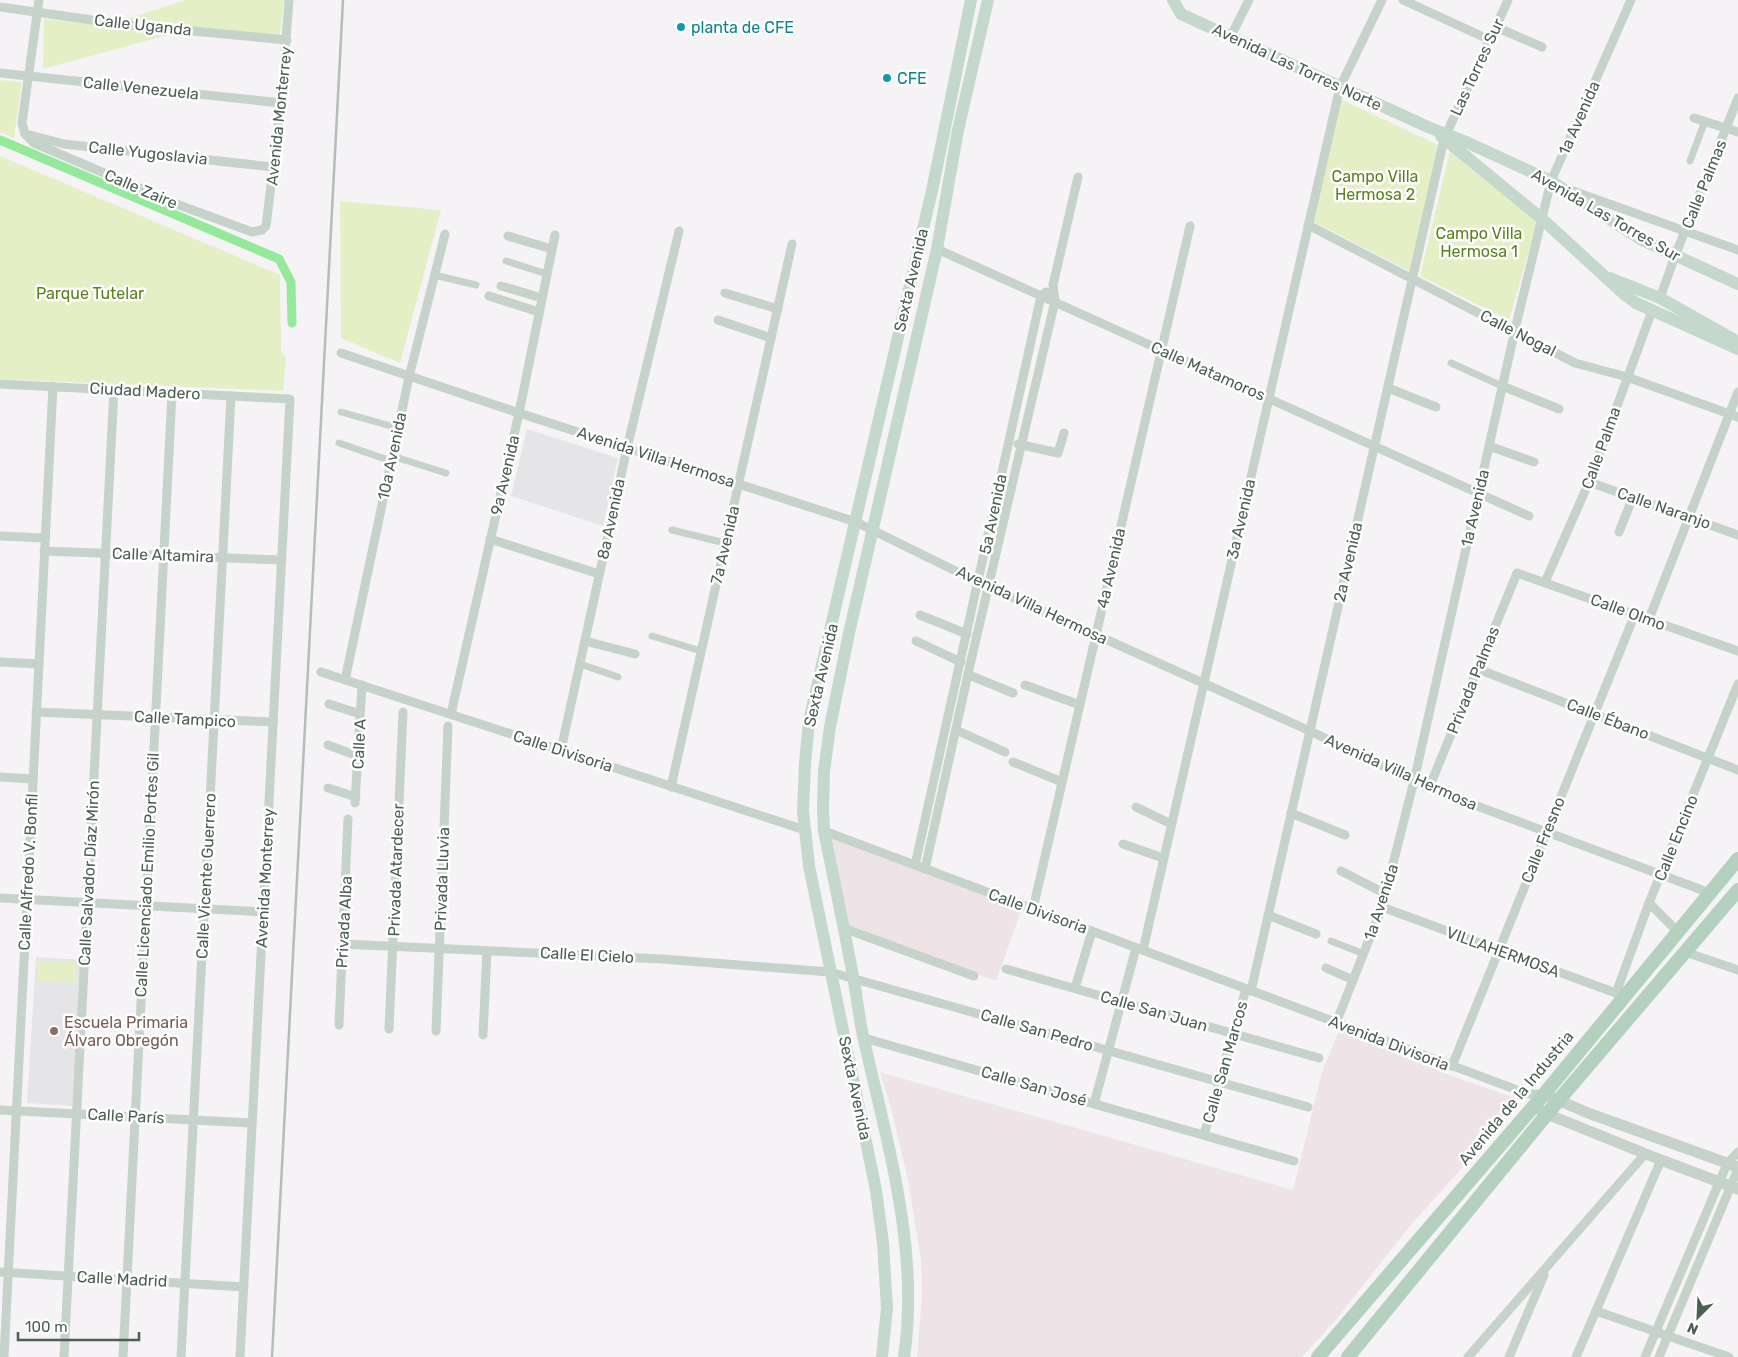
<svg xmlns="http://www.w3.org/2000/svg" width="1738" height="1357" font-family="Rubik,sans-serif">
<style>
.commercial{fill:#eee4e8}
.education{fill:#e5e5e7}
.green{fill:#e4efc5}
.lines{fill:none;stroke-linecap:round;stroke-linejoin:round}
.canal{stroke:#94ea9a;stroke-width:9}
.pedestrian{stroke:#c5d3ca;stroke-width:7}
.minor{stroke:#c5d3ca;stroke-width:9}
.tertiary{stroke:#c5d3ca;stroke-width:11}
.secondary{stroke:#c5d8cc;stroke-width:12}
.primary{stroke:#b4d0be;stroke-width:14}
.rail{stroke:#b5bdb9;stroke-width:2.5}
.culture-dot{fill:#0f9aa8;stroke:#fff;stroke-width:2}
.education-dot{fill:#8d6e63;stroke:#fff;stroke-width:2}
.labels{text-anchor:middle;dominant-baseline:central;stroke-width:5;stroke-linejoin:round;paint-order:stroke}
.street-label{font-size:16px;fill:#4b6052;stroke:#fff}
.culture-label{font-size:16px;fill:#0d838f;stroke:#fff;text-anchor:start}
.park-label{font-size:16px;fill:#5c821b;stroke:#fff}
.education-label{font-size:16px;fill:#785e54;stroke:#fff;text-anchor:start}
</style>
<rect width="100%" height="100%" fill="#f5f3f5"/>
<g class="commercial">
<polygon points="824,831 1023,906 996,981 843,924"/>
<polygon points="1339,1031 1455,1077 1518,1099 1495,1131 1409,1227 1335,1321 1302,1357 917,1357 922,1294 921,1261 908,1180 891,1108 880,1072 1293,1190 1322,1072"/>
</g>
<g class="education">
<polygon points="527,429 618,458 603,526 511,496"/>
<polygon points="36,957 82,960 73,1106 27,1103"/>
</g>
<g class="green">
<polygon points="186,0 284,0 280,35 120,21"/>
<polygon points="44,19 175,33 43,69"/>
<polygon points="0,80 22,82 14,138 0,132"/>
<polygon points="1338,98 1438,145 1411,272 1312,221"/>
<polygon points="1450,151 1537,222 1509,320 1420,276"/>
<polygon points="0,156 280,275 281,351 286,358 283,391 0,379"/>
<polygon points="340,201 441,210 400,363 341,338"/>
<polygon points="38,961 76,962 75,983 37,981"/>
</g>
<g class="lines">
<polyline class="canal" points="0,140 279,259 291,282 292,323"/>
<g class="pedestrian">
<polyline points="1690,161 1705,121"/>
<polyline points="506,261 547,274"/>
<polyline points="434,275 476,285"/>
<polyline points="1451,363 1502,386"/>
<polyline points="341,412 398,428"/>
<polyline points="339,443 391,461"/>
<polyline points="392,456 446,473"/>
<polyline points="672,530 725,543"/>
<polyline points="652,636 701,651"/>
<polyline points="580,664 618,677"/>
<polyline points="1331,941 1364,954"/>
</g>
<g class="minor">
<polyline points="1403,0 1490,40"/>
<polyline points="0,7 128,25 287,40"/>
<polyline points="1496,27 1542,47"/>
<polyline points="1231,36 1249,0"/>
<polyline points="0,73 281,103"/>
<polyline points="1694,118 1738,132"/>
<polyline points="25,134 34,143 179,205 252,232 262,230 266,226 281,103 289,0"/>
<polyline points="25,134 22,123 39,0"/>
<polyline points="26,134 64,144 273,167"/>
<polyline points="1573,191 1738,250"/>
<polyline points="1308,225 1575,363 1627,377 1738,417"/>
<polyline points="508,236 552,249"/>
<polyline points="937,249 1529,516"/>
<polyline points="501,286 542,298"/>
<polyline points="725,293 778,309"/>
<polyline points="489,296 539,312"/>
<polyline points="1660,298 1675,256 1738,98"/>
<polyline points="718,320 771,338"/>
<polyline points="341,353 519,413 856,522 978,582 1310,731 1429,788 1710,893"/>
<polyline points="0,384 290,399 240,1357"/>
<polyline points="1502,386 1559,409"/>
<polyline points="1388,388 1436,407"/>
<polyline points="1018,444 1058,453 1064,433"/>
<polyline points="1489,446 1534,462"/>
<polyline points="1589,482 1738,535"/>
<polyline points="1619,532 1633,497"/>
<polyline points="0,536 45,538"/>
<polyline points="490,539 599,574"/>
<polyline points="44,551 282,560"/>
<polyline points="1545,582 1589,482 1652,311"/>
<polyline points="920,615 967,634"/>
<polyline points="1649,619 1738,392"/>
<polyline points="585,641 635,654"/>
<polyline points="916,641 961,662"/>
<polyline points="0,662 39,664"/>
<polyline points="1478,669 1738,770"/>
<polyline points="321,672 805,830"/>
<polyline points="969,675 1013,693"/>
<polyline points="345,680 409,377 445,234"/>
<polyline points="1025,685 1080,705"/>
<polyline points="329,704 360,714"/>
<polyline points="36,712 273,722"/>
<polyline points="451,714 519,413 555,235"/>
<polyline points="956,730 1005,752"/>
<polyline points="328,745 358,756"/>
<polyline points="561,750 627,448 679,231"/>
<polyline points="1013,762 1062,782"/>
<polyline points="0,777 33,779"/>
<polyline points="671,787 792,244"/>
<polyline points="328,788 356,797"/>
<polyline points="1429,788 1517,573 1738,651"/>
<polyline points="355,803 362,685"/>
<polyline points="1136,807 1171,824"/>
<polyline points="1291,813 1345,835"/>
<polyline points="824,831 1528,1094 1544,1094"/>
<polyline points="1123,844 1163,858"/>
<polyline points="915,865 1041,296 1046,292"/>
<polyline points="925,869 970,665 1055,301 1053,285 1078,177"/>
<polyline points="1341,871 1386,894"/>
<polyline points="0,898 264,912"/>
<polyline points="1649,903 1678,932"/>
<polyline points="1382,907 1616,993 1620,997"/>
<polyline points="1033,909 1190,226"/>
<polyline points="1268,915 1316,934"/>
<polyline points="843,928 974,976"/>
<polyline points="343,944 662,959 830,972 1308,1107"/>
<polyline points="1143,950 1340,87 1382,0"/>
<polyline points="1685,952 1738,970"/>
<polyline points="1326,968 1353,980"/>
<polyline points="1006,969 1319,1058"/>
<polyline points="1075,988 1092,931"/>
<polyline points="1251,991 1444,139 1508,0"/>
<polyline points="1616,993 1649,903 1738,684"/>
<polyline points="1336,1023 1382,907 1414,781 1517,321 1551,181 1631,0"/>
<polyline points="339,1025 348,819"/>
<polyline points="389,1029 403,712"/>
<polyline points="436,1031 448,726"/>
<polyline points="483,1035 487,951"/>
<polyline points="864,1038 1294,1161"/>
<polyline points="1452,1066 1635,614"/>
<polyline points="1094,1104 1136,948"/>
<polyline points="0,1110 252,1123"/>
<polyline points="1204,1135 1246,989"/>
<polyline points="0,1272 244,1287"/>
<polyline points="1596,1311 1729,1357"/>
<polyline points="4,1357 53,386"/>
<polyline points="64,1357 114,389"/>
<polyline points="123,1357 172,393"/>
<polyline points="181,1357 231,396"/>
<polyline points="1468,1357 1645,1154"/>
<polyline points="1509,1357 1544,1275"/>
<polyline points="1576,1357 1661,1160"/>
<polyline points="1645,1357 1727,1164 1738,1152"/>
<polyline points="1659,1357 1738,1169"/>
</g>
<g class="tertiary">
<polyline points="1544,1094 1588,1113 1738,1167"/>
<polyline points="1534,1106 1547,1114 1661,1160 1738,1189"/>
</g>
<g class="secondary">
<polyline points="1173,0 1181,14 1428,127 1464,141 1551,181 1642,240 1738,284"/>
<polyline points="1441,136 1541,218 1624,294 1636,303 1738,349"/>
<polyline points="1610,278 1660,298 1733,339"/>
<polyline points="882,1357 887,1308 883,1243 876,1190 809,866 803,811 805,763 809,721 933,186 971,0"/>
<path d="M 904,1357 C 920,1250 887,1143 864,1040 C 859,1019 857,997 853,976 C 844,928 834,880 824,831 L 823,809 L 824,771 L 830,727 L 849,633 L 937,249 L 958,130 L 988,0"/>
</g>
<g class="primary">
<polyline points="1318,1357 1540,1099 1738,859"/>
<polyline points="1348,1357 1552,1108 1738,890"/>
</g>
<polyline class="rail" points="272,1357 343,0"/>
</g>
<g class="culture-dot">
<circle cx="681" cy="27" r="5"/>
<circle cx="887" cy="78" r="5"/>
</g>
<circle class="education-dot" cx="54" cy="1031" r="5"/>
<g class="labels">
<g class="street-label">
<text transform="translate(143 25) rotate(6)">Calle Uganda</text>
<text transform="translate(1297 67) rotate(25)">Avenida Las Torres Norte</text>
<text transform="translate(1477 67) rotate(-65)">Las Torres Sur</text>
<text transform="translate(141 88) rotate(6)">Calle Venezuela</text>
<text transform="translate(279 116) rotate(-84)">Avenida Monterrey</text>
<text transform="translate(1579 118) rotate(-66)">1a Avenida</text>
<text transform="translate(148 153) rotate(6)">Calle Yugoslavia</text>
<text transform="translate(1704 184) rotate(-68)">Calle Palmas</text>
<text transform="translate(141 189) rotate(23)">Calle Zaire</text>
<text transform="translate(1606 215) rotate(30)">Avenida Las Torres Sur</text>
<text transform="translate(911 280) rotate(-77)">Sexta Avenida</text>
<text transform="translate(1518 333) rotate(27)">Calle Nogal</text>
<text transform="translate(1208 371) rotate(24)">Calle Matamoros</text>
<text transform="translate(145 391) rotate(3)">Ciudad Madero</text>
<text transform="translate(1601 448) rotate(-70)">Calle Palma</text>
<text transform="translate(392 456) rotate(-78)">10a Avenida</text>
<text transform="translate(656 457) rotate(18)">Avenida Villa Hermosa</text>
<text transform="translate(505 475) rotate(-77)">9a Avenida</text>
<text transform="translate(1475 508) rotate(-77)">1a Avenida</text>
<text transform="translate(1664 508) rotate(19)">Calle Naranjo</text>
<text transform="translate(993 514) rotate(-78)">5a Avenida</text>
<text transform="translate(611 519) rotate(-78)">8a Avenida</text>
<text transform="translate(1241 519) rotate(-77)">3a Avenida</text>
<text transform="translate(725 545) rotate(-77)">7a Avenida</text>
<text transform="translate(163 555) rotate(2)">Calle Altamira</text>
<text transform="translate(1348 562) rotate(-77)">2a Avenida</text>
<text transform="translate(1111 568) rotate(-77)">4a Avenida</text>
<text transform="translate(1032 605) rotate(25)">Avenida Villa Hermosa</text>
<text transform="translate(1628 612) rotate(20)">Calle Olmo</text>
<text transform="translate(821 675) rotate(-77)">Sexta Avenida</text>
<text transform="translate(1473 680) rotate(-68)">Privada Palmas</text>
<text transform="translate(185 719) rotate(3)">Calle Tampico</text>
<text transform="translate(1608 719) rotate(21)">Calle Ébano</text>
<text transform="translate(359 744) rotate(-87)">Calle A</text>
<text transform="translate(563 751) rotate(18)">Calle Divisoria</text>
<text transform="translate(1401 772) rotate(24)">Avenida Villa Hermosa</text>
<text transform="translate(1676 838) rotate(-68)">Calle Encino</text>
<text transform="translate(1543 840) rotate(-68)">Calle Fresno</text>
<text transform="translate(396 870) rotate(-88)">Privada Atardecer</text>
<text transform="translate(28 872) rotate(-87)">Calle Alfredo V. Bonfil</text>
<text transform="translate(89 873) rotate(-87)">Calle Salvador Díaz Mirón</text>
<text transform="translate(147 875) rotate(-87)">Calle Licenciado Emilio Portes Gil</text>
<text transform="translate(206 876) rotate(-87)">Calle Vicente Guerrero</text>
<text transform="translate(265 878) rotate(-87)">Avenida Monterrey</text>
<text transform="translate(442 879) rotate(-88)">Privada Lluvia</text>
<text transform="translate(1381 902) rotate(-72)">1a Avenida</text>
<text transform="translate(1038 911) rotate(20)">Calle Divisoria</text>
<text transform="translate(344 922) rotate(-87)">Privada Alba</text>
<text transform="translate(1503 952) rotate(20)">VILLAHERMOSA</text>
<text transform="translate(587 955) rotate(3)">Calle El Cielo</text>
<text transform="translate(1154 1011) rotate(16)">Calle San Juan</text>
<text transform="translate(1037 1030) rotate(16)">Calle San Pedro</text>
<text transform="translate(1389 1043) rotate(21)">Avenida Divisoria</text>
<text transform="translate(1225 1062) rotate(-74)">Calle San Marcos</text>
<text transform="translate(1034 1086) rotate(16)">Calle San José</text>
<text transform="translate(855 1088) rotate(78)">Sexta Avenida</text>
<text transform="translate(1516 1098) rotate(-50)">Avenida de la Industria</text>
<text transform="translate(126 1116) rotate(3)">Calle París</text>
<text transform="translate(122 1279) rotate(3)">Calle Madrid</text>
</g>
<g class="culture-label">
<text x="691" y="27">planta de CFE</text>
<text x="897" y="78">CFE</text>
</g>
<g class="park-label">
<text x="1375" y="176">Campo Villa<tspan x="1375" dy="18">Hermosa 2</tspan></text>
<text x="1479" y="233">Campo Villa<tspan x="1479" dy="18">Hermosa 1</tspan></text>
<text x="90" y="293">Parque Tutelar</text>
</g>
<g class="education-label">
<text x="64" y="1022">Escuela Primaria<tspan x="64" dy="18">Álvaro Obregón</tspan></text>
</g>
</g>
<g transform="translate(1698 1317) rotate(204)" stroke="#ffffff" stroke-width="4" paint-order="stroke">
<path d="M0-4L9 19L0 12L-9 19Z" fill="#4b6052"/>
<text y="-8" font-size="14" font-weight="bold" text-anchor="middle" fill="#4b6052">N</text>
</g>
<path d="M18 1332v8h121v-8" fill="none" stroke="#4b6052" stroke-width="2.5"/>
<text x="25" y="1332" font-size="15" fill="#4b6052" stroke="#ffffff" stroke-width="4" paint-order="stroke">100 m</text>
</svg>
